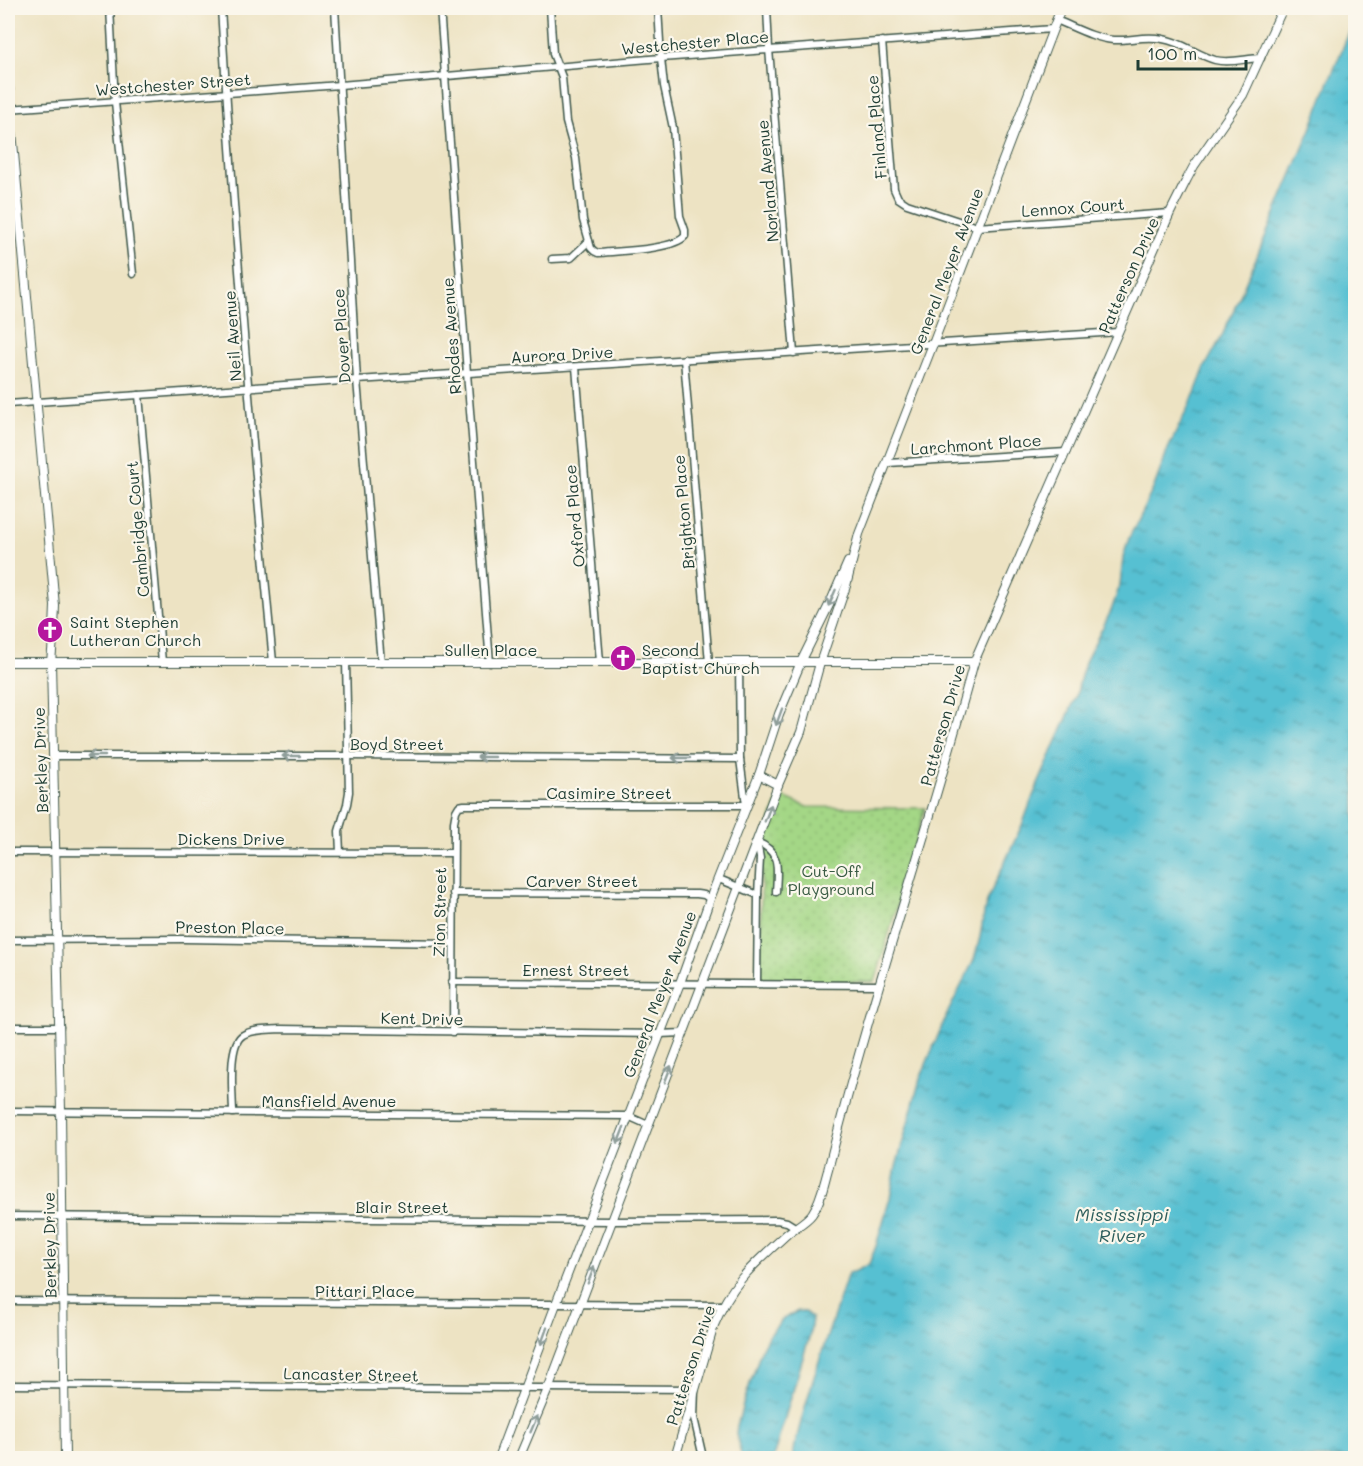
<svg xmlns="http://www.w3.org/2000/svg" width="1363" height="1466" font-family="Mali,sans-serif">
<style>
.park{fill:url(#park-dots);stroke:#628a5d;stroke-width:1.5}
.water{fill:url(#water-ripples);stroke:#3a7e83;stroke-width:1.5}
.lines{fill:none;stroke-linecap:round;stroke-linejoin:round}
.minor-casing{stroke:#3e5649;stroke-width:9}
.tertiary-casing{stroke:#3e5649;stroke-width:10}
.minor{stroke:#fff;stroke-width:6}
.tertiary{stroke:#fff;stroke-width:8}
.oneway{stroke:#8f9e9a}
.labels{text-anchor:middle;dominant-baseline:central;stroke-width:4.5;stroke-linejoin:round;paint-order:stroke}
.street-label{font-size:16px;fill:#1f3d34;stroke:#fbf7ec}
.poi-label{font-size:16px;fill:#1f3d34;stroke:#fbf7ec;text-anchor:start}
.park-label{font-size:16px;fill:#3a5c44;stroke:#fbf7ec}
.water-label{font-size:18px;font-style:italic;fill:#2d5e5c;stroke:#fbf7ec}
</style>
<defs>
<pattern id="park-dots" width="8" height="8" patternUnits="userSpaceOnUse" patternTransform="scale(1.5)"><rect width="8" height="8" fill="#a4d786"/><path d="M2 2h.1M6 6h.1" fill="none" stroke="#8db974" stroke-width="1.8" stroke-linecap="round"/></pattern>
<pattern id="water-ripples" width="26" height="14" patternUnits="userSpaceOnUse" patternTransform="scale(1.5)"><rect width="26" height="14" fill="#56c0d2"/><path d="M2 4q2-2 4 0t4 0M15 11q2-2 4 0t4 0" fill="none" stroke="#479dab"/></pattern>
</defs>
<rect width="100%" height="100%" fill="#fbf7ec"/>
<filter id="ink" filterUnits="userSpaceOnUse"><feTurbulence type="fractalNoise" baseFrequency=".0167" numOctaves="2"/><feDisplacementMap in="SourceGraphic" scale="12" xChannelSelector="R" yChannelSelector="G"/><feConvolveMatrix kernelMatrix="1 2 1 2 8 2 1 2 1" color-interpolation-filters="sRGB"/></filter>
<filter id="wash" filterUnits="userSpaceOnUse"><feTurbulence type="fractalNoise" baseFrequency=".008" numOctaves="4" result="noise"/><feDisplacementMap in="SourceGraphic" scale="24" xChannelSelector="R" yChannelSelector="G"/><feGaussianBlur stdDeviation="1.35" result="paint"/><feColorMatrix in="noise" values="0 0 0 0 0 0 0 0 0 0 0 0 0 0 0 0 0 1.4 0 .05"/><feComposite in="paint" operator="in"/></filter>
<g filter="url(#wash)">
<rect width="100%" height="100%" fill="#ede3c3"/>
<polygon class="park" points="779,795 807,807 925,808 875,982 760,981 762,849"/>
<g class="water">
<path d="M 1355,18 L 1355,1458 L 792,1458 C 806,1395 828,1335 848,1273 L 856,1271 L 869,1264 L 876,1246 L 890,1198 L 896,1167 L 920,1079 L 947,1014 L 974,960 L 980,937 L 985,908 L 990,894 L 1023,823 L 1033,796 L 1076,697 L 1081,676 L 1086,660 L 1111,611 L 1120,585 L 1123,558 L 1129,538 L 1154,487 L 1168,449 L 1195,393 L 1205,367 L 1222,336 L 1240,296 L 1311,129 L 1328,84 Z"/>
<polygon points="798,1311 805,1312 812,1318 810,1334 773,1458 742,1458 736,1434 737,1426 743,1405 762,1348 769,1335 783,1319"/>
</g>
</g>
<g filter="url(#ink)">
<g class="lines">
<g class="minor-casing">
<g id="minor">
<polyline points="110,8 115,102 133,274"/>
<path d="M 221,8 C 234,226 252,444 273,662"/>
<polyline points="335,8 357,380 381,663"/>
<polyline points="440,8 467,373 490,663"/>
<path d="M 550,8 L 553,54 L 562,77 L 566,122 L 576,158 L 583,220 L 591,248 L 594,251 L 598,253 C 617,251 674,250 685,236 L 685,230 L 680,216 L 673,128 L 664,86 L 661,58 L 658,8"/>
<polyline points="767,8 769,49 794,353"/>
<path d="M 1056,20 C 1074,27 1093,38 1113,40 C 1130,41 1145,35 1163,39 C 1182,42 1197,55 1215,60 C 1231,64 1246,58 1261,58"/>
<polyline points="882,41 894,189 898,198 907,204 977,227 1170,213"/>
<polyline points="8,109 340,85 661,58 1052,29"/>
<polyline points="552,259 571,258 589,241"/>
<polyline points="684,359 709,663"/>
<polyline points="576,367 600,662"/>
<polyline points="139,395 162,662"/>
<polyline points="8,404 357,380 1118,332"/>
<polyline points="888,463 1066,452"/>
<polyline points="53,756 348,756 740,759"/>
<polyline points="757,842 760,858 758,895 757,984"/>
<path d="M 757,842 C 782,852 777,869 776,892"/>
<polyline points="8,852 453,853"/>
<polyline points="340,852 339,831 347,804 349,792 346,662"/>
<polyline points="719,879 758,895"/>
<polyline points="453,893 697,894 704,895 710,899"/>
<polyline points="8,940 184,939 452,943"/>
<polyline points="452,982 879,985"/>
<polyline points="8,1027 60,1027"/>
<polyline points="453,1032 454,822 456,811 459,806 464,805 746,805 740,759 739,662"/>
<polyline points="8,1111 628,1116 648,1125"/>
<path d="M 233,1113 C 233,1096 227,1044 243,1035 C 253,1029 269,1030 280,1029 L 659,1034 L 684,1033"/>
<polyline points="8,1216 612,1221 777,1220 787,1222 795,1227"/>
<polyline points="8,1301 722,1305"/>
<polyline points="8,1385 695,1389 694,1418 702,1453"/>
</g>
</g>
<g class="tertiary-casing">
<g id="tertiary">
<polyline points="8,62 10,109 55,606 54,629 51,662 61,1110 65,1458"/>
<polyline points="8,662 974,662"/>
<polyline points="759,775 778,785"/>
<polyline points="498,1458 556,1304 680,983 710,899 759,775 779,714 801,662 831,601 848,562"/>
<polyline points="519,1458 548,1389 778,785 801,732 820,663 846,586 859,534 933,344 1061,8"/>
<path d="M 675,1458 L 714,1325 C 732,1282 753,1265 787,1234 C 794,1228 806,1222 812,1214 C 821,1201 824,1184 828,1170 C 871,999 928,832 974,662 L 1170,213 L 1187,179 L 1194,166 L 1243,95 L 1283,8"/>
</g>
</g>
<use href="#minor" class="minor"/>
<use href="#tertiary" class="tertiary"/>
</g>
<defs><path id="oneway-shaft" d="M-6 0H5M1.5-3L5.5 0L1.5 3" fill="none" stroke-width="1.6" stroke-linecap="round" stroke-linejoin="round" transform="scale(1.5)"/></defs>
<g class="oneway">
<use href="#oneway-shaft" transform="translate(832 598) rotate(114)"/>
<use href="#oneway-shaft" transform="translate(779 717) rotate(110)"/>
<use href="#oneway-shaft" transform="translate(96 756) rotate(180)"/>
<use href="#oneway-shaft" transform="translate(291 756) rotate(180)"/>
<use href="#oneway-shaft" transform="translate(486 757) rotate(-180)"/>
<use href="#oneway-shaft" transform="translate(681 758) rotate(-180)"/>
<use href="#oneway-shaft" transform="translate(768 813) rotate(-69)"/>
<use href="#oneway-shaft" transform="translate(668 1074) rotate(-69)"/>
<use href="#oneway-shaft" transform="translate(621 1135) rotate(111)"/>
<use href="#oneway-shaft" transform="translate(591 1275) rotate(-69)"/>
<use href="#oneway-shaft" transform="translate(544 1336) rotate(110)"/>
<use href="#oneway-shaft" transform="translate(534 1424) rotate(-67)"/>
</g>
</g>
<defs>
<g id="church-disc" transform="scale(1.35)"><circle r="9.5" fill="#b5179e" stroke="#fbf7ec"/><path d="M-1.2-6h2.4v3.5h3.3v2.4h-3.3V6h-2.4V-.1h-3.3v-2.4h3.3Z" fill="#fff"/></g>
</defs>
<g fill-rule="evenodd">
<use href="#church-disc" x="50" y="630"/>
<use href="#church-disc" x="623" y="658"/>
</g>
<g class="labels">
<g class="street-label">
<text transform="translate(695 42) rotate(-5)">Westchester Place</text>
<text transform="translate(173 84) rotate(-4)">Westchester Street</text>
<text transform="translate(876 127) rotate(-95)">Finland Place</text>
<text transform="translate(767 181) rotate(-95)">Norland Avenue</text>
<text transform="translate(1073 207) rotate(-4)">Lennox Court</text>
<text transform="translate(946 271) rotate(-69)">General Meyer Avenue</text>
<text transform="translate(1128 275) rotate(-66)">Patterson Drive</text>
<text transform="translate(232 336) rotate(-94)">Neil Avenue</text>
<text transform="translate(341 336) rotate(-94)">Dover Place</text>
<text transform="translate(451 336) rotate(-94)">Rhodes Avenue</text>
<text transform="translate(562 354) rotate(-3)">Aurora Drive</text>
<text transform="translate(976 444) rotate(-4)">Larchmont Place</text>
<text transform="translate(683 512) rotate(-95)">Brighton Place</text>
<text transform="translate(574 516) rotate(-95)">Oxford Place</text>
<text transform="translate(137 529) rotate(-95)">Cambridge Court</text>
<text x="491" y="649">Sullen Place</text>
<text transform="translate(942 725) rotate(-74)">Patterson Drive</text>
<text x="397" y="743">Boyd Street</text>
<text transform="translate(40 760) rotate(-92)">Berkley Drive</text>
<text x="609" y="792">Casimire Street</text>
<text x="231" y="838">Dickens Drive</text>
<text x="582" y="880">Carver Street</text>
<text transform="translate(439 912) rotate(-89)">Zion Street</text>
<text transform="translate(230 927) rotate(1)">Preston Place</text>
<text x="576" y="969">Ernest Street</text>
<text transform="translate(659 994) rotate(-69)">General Meyer Avenue</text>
<text transform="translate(422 1018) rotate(1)">Kent Drive</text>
<text x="329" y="1100">Mansfield Avenue</text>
<text x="402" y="1206">Blair Street</text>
<text transform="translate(49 1245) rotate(-91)">Berkley Drive</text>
<text x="365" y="1290">Pittari Place</text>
<text transform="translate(690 1365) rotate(-72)">Patterson Drive</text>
<text transform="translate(351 1374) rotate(1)">Lancaster Street</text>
</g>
<g class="poi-label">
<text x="70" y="621">Saint Stephen<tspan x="70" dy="18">Lutheran Church</tspan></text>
<text x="642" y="649">Second<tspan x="642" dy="18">Baptist Church</tspan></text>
</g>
<g class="park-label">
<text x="831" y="870">Cut-Off<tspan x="831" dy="18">Playground</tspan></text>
</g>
<g class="water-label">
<text x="1122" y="1214">Mississippi<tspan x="1122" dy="21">River</tspan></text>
</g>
</g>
<rect width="1363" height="1466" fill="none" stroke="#fbf7ec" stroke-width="30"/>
<path d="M1138 60v9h108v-9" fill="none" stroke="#1f3d34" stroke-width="3"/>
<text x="1147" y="60" font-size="18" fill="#1f3d34" stroke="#fbf7ec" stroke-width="4.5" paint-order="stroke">100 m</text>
</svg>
